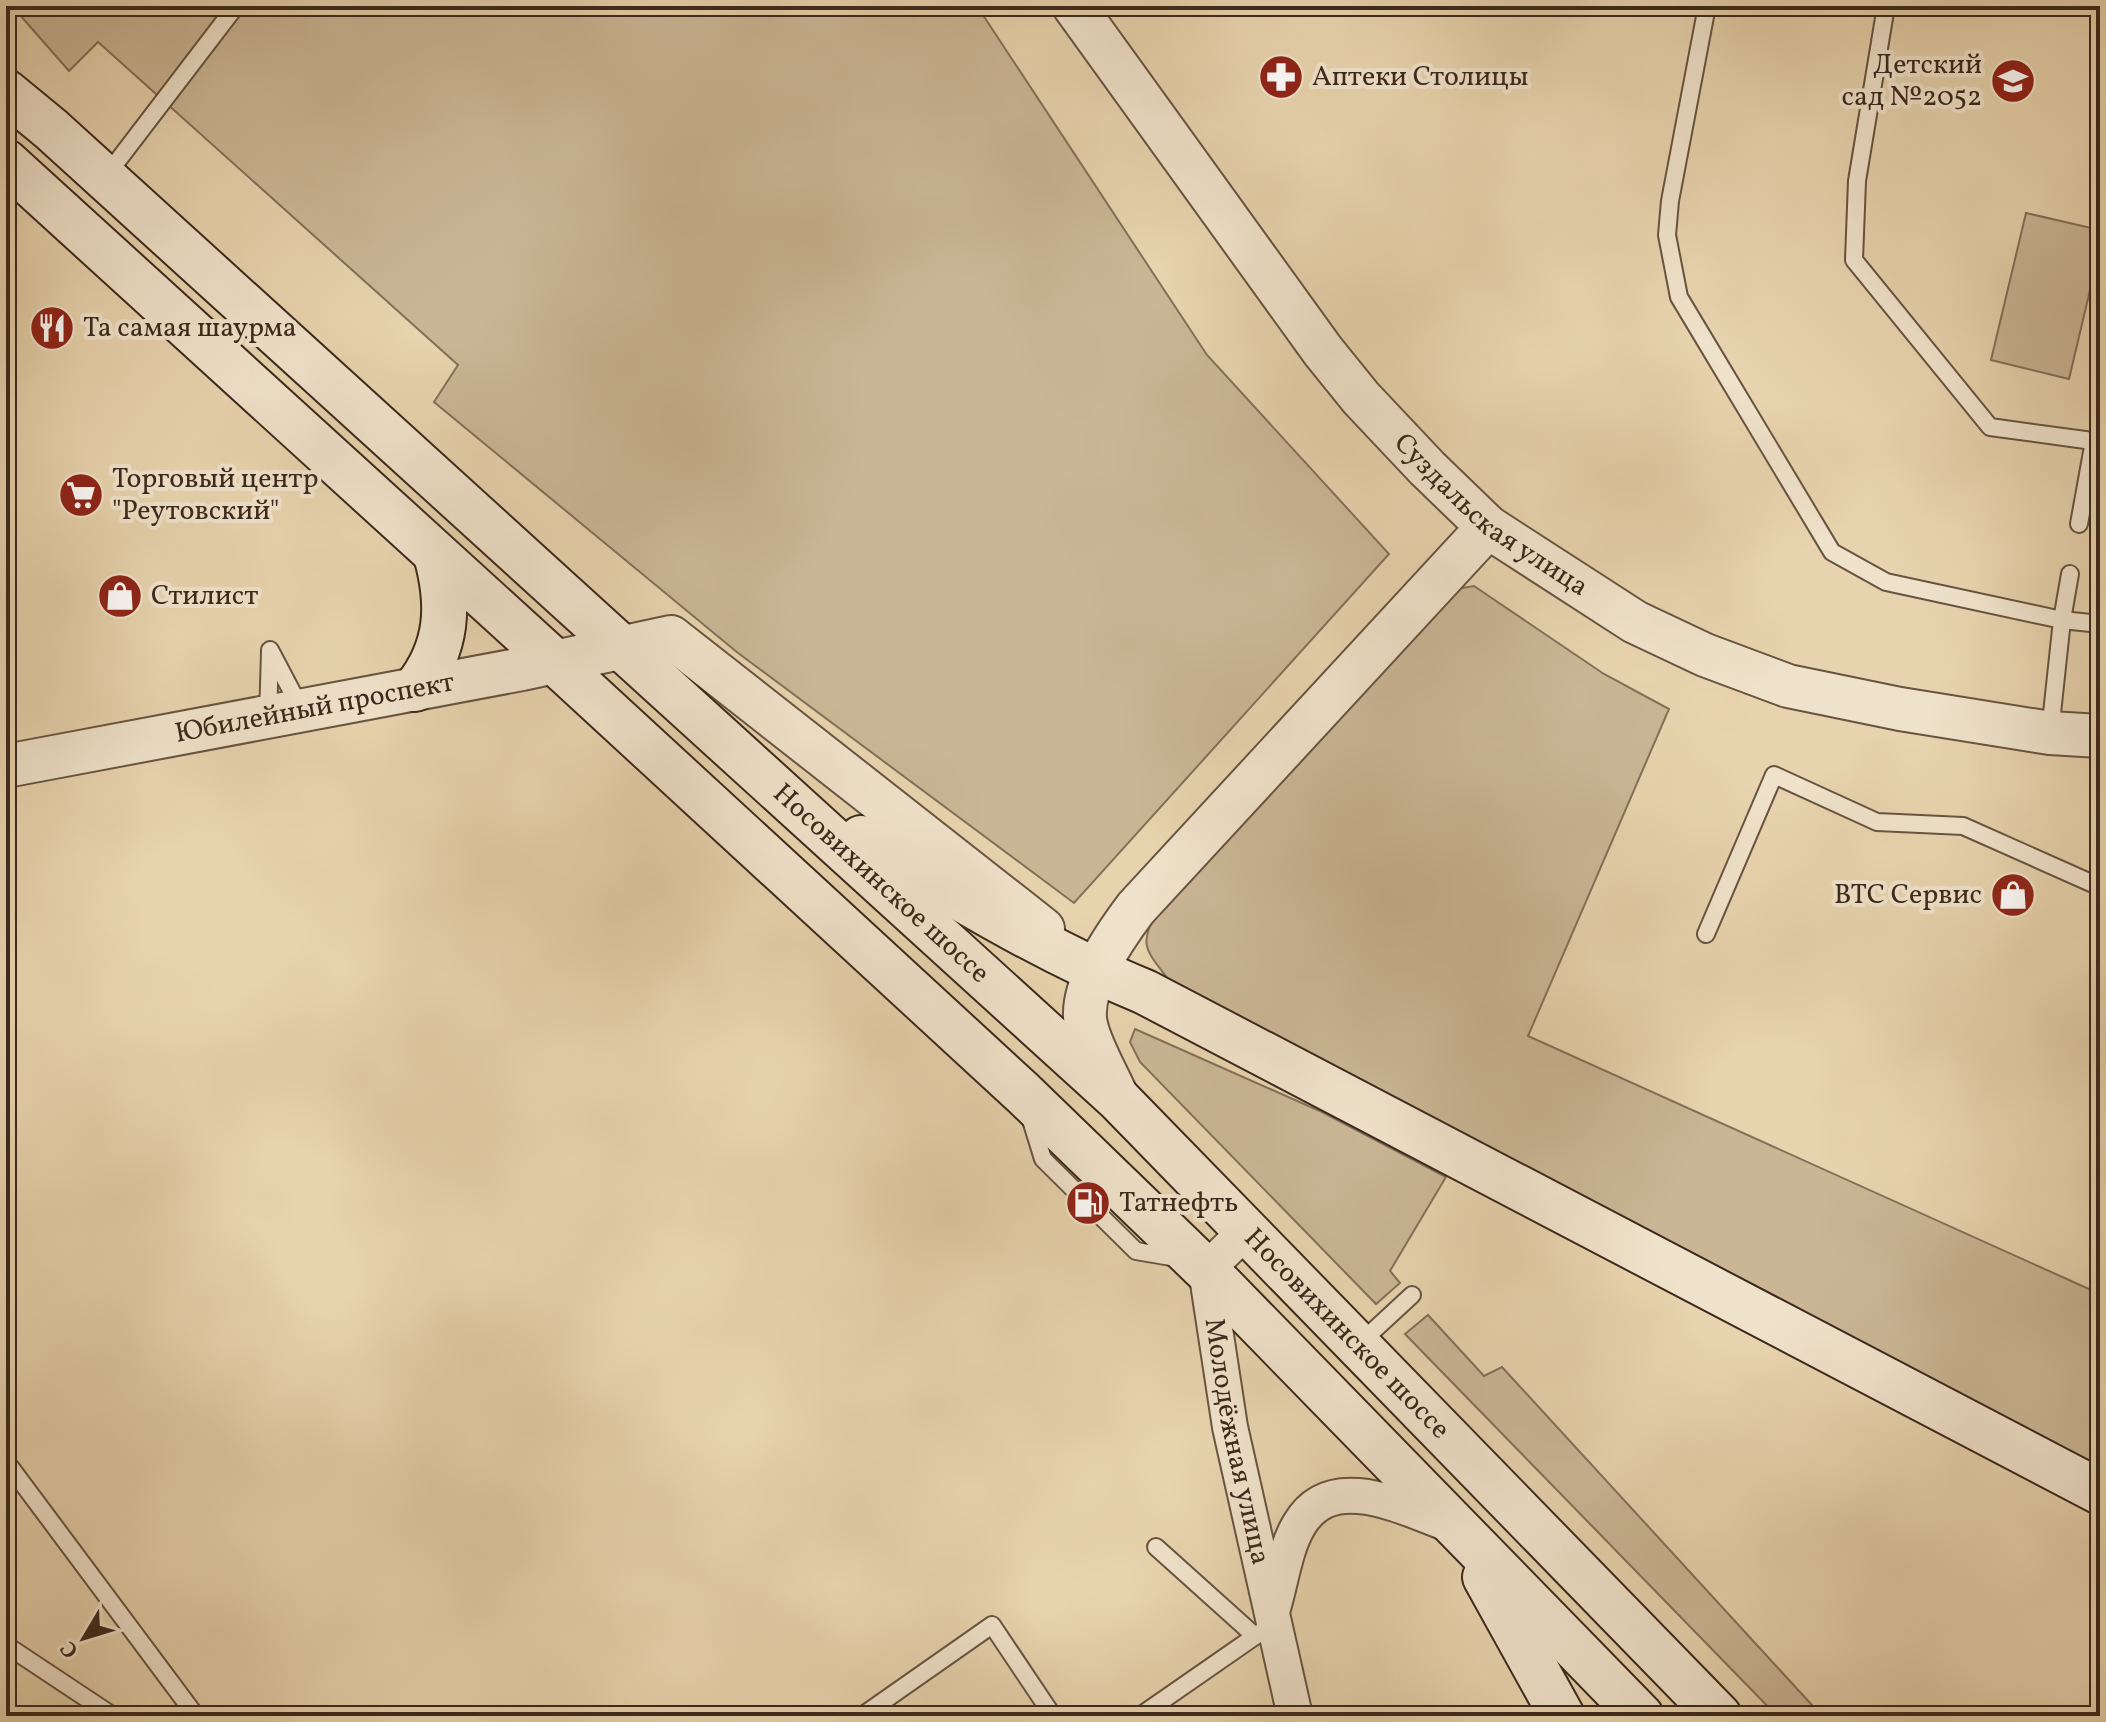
<svg xmlns="http://www.w3.org/2000/svg" width="2106" height="1722" font-family="Vollkorn,serif">
<style>
.green{fill:#cab695;stroke:#837059;stroke-width:2}
.lines{fill:none;stroke-linecap:round;stroke-linejoin:round}
.service-casing{stroke:#675441;stroke-width:20}
.minor-casing{stroke:#675441;stroke-width:38}
.tertiary-casing{stroke:#675441;stroke-width:46}
.secondary-casing{stroke:#3c291d;stroke-width:48}
.service{stroke:#efe2ca;stroke-width:16}
.minor{stroke:#efe2ca;stroke-width:34}
.tertiary{stroke:#efe2ca;stroke-width:42}
.secondary{stroke:#efe2ca;stroke-width:44}
.labels{text-anchor:middle;dominant-baseline:central;stroke-width:8;stroke-linejoin:round;paint-order:stroke}
.poi-label{font-size:28px;fill:#3c291d;stroke:#efe2ca;text-anchor:start}
.street-label{font-size:28px;fill:#3c291d;stroke:#efe2ca}
</style>
<rect width="100%" height="100%" fill="#e7d3ad"/>
<filter id="stains"><feTurbulence type="fractalNoise" baseFrequency=".0025" numOctaves="4"/><feColorMatrix values="0 0 0 0 .2 0 0 0 0 .09 0 0 0 0 .02 0 0 0 .5 -.17"/></filter>
<radialGradient id="worn" r=".72"><stop offset=".6" stop-color="#630" stop-opacity="0"/><stop offset="1" stop-color="#630" stop-opacity=".3"/></radialGradient>
<g class="green">
<polygon points="12,6 977,6 1207,355 1389,554 1074,903 738,653 434,402 458,365 98,42 69,71"/>
<polygon points="2026,213 2100,230 2100,248 2069,379 1991,360"/>
<path d="M 1474,586 L 1604,674 L 1669,709 L 1528,1036 L 2100,1294 L 2100,1472 L 1168,979 C 1147,951 1138,946 1156,913 L 1451,590 Z"/>
<polygon points="1135,1029 1322,1112 1446,1177 1390,1271 1400,1283 1376,1304 1140,1062 1130,1042"/>
<polygon points="1428,1315 1484,1376 1502,1367 1822,1716 1777,1716 1405,1334"/>
</g>
<g class="lines">
<g class="service-casing">
<g id="service">
<polyline points="1707,6 1670,201 1667,235 1679,297 1832,552 1886,582 2062,620 2050,732"/>
<polyline points="1886,6 1857,181 1854,260 1990,427 2100,442"/>
<polyline points="106,176 236,6"/>
<polyline points="2079,524 2094,441"/>
<polyline points="2070,574 2062,620 2100,624"/>
<polyline points="270,650 301,709"/>
<polyline points="268,717 270,652"/>
<polyline points="1706,934 1774,775 1877,822 1963,826 2100,887"/>
<polyline points="1030,1117 1043,1159 1136,1251 1177,1258"/>
<polyline points="1359,1344 1412,1295"/>
<polyline points="6,1466 11,1468 196,1716"/>
<polyline points="1156,1547 1255,1636"/>
<polyline points="6,1645 113,1716"/>
<polyline points="862,1716 992,1625 1053,1716"/>
<polyline points="1140,1716 1274,1623"/>
</g>
</g>
<g class="minor-casing">
<g id="minor">
<path id="s1" d="M 1246,1231 L 1206,1270 L 1230,1427 L 1295,1716"/>
<path d="M 1273,1608 C 1281,1582 1285,1548 1299,1525 C 1332,1468 1406,1509 1451,1525"/>
</g>
</g>
<g class="tertiary-casing">
<g id="tertiary">
<path id="s2" d="M 1074,6 L 1323,351 L 1361,398 L 1427,468 L 1488,527 L 1635,622 L 1705,655 L 1788,686 L 1900,709 L 2050,733 L 2100,736"/>
<path id="s3" d="M 6,766 L 522,669 L 671,637 L 1043,929"/>
<path d="M 1118,1099 C 1108,1076 1091,1048 1086,1025 C 1078,988 1115,936 1136,908 L 1488,527"/>
</g>
</g>
<g class="secondary-casing">
<g id="secondary">
<path id="s4" d="M 6,92 L 51,129 L 1118,1099 L 1719,1716"/>
<polyline points="6,162 556,663 1023,1093 1206,1270 1641,1716"/>
<path d="M 415,689 C 448,648 450,605 436,555"/>
<path d="M 861,838 C 953,895 1045,951 1145,992 L 2100,1492"/>
<polyline points="1485,1577 1562,1716"/>
</g>
</g>
<use href="#service" class="service"/>
<use href="#minor" class="minor"/>
<use href="#tertiary" class="tertiary"/>
<use href="#secondary" class="secondary"/>
</g>
<defs>
<g id="pharmacy-disc" transform="scale(2.3)"><circle r="9.5" fill="#8f2418" stroke="#efe2ca"/><path d="M-2-6h4v4h4v4h-4v4h-4v-4h-4v-4h4Z" fill="#fff"/></g>
<g id="school-disc" transform="scale(2.3)"><circle r="9.5" fill="#8f2418" stroke="#efe2ca"/><path d="M0-5L7-2L0 1L-7-2ZM-4 1L0 2.5L4 1V4Q0 6-4 4Z" fill="#fff"/></g>
<g id="restaurant-disc" transform="scale(2.3)"><circle r="9.5" fill="#8f2418" stroke="#efe2ca"/><path d="M-5-6h1v4h1v-4h1v4h1v-4h1v5L-1.5 .5V6h-2V.5L-5-1ZM5-6V6H3V1.5H1.5Q1.5-4 5-6Z" fill="#fff"/></g>
<g id="supermarket-disc" transform="scale(2.3)"><circle r="9.5" fill="#8f2418" stroke="#efe2ca"/><path d="M-6-5.5h2.5l.6 2H6L4.5 2H-2.5L-4.4-4H-6ZM-1.5 3.2a1.3 1.3 0 1 0 .1 0ZM3 3.2a1.3 1.3 0 1 0 .1 0Z" fill="#fff"/></g>
<g id="shop-disc" transform="scale(2.3)"><circle r="9.5" fill="#8f2418" stroke="#efe2ca"/><path d="M-5-2.5h2.3a2.7 3.5 0 0 1 5.4 0H5L5.5 6h-11ZM-1.5-2.5h3a1.5 2.3 0 0 0-3 0Z" fill="#fff"/></g>
<g id="fuel-disc" transform="scale(2.3)"><circle r="9.5" fill="#8f2418" stroke="#efe2ca"/><path d="M-5.5-6h7V0h2V4h1.3V-2.5L3-4.5l.8-.8L6-3V5H2.5V1h-1V6h-7ZM-4.2-4.7v3.2H.2V-4.7Z" fill="#fff"/></g>
</defs>
<g fill-rule="evenodd">
<use href="#pharmacy-disc" x="1281" y="77"/>
<use href="#school-disc" x="2013" y="81"/>
<use href="#restaurant-disc" x="52" y="328"/>
<use href="#supermarket-disc" x="81" y="495"/>
<use href="#shop-disc" x="120" y="596"/>
<use href="#shop-disc" x="2013" y="895"/>
<use href="#fuel-disc" x="1088" y="1203"/>
</g>
<g class="labels">
<g class="poi-label">
<text x="1982" y="65" text-anchor="end">Детский<tspan x="1982" dy="32">сад №2052</tspan></text>
<text x="1312" y="77">Аптеки Столицы</text>
<text x="83" y="328">Та самая шаурма</text>
<text x="112" y="479">Торговый центр<tspan x="112" dy="32">"Реутовский"</tspan></text>
<text x="151" y="596">Стилист</text>
<text x="1982" y="895" text-anchor="end">ВТС Сервис</text>
<text x="1119" y="1203">Татнефть</text>
</g>
<g class="street-label">
<text stroke="none"><textPath href="#s2" startOffset="662">Суздальская улица</textPath></text>
<text stroke="none"><textPath href="#s3" startOffset="314">Юбилейный проспект</textPath></text>
<text stroke="none"><textPath href="#s4" startOffset="1180">Носовихинское шоссе</textPath></text>
<text stroke="none"><textPath href="#s4" startOffset="1828">Носовихинское шоссе</textPath></text>
<text stroke="none"><textPath href="#s1" startOffset="230">Молодёжная улица</textPath></text>
</g>
</g>
<rect width="2106" height="1722" fill="none" stroke="#e7d3ad" stroke-width="32"/>
<rect x="8" y="8" width="2090" height="1706" fill="none" stroke="#3c291d" stroke-width="4"/>
<rect x="16" y="16" width="2074" height="1690" fill="none" stroke="#3c291d" stroke-width="2"/>
<g transform="translate(84 1638) rotate(232)" stroke="#efe2ca" stroke-width="6" paint-order="stroke">
<path d="M0-6L14 30L0 20L-14 30Z" fill="#3c291d"/>
<text y="-12" font-size="22" font-weight="bold" text-anchor="middle" fill="#3c291d">С</text>
</g>
<rect width="100%" height="100%" filter="url(#stains)"/>
<rect width="100%" height="100%" fill="url(#worn)"/>
</svg>
